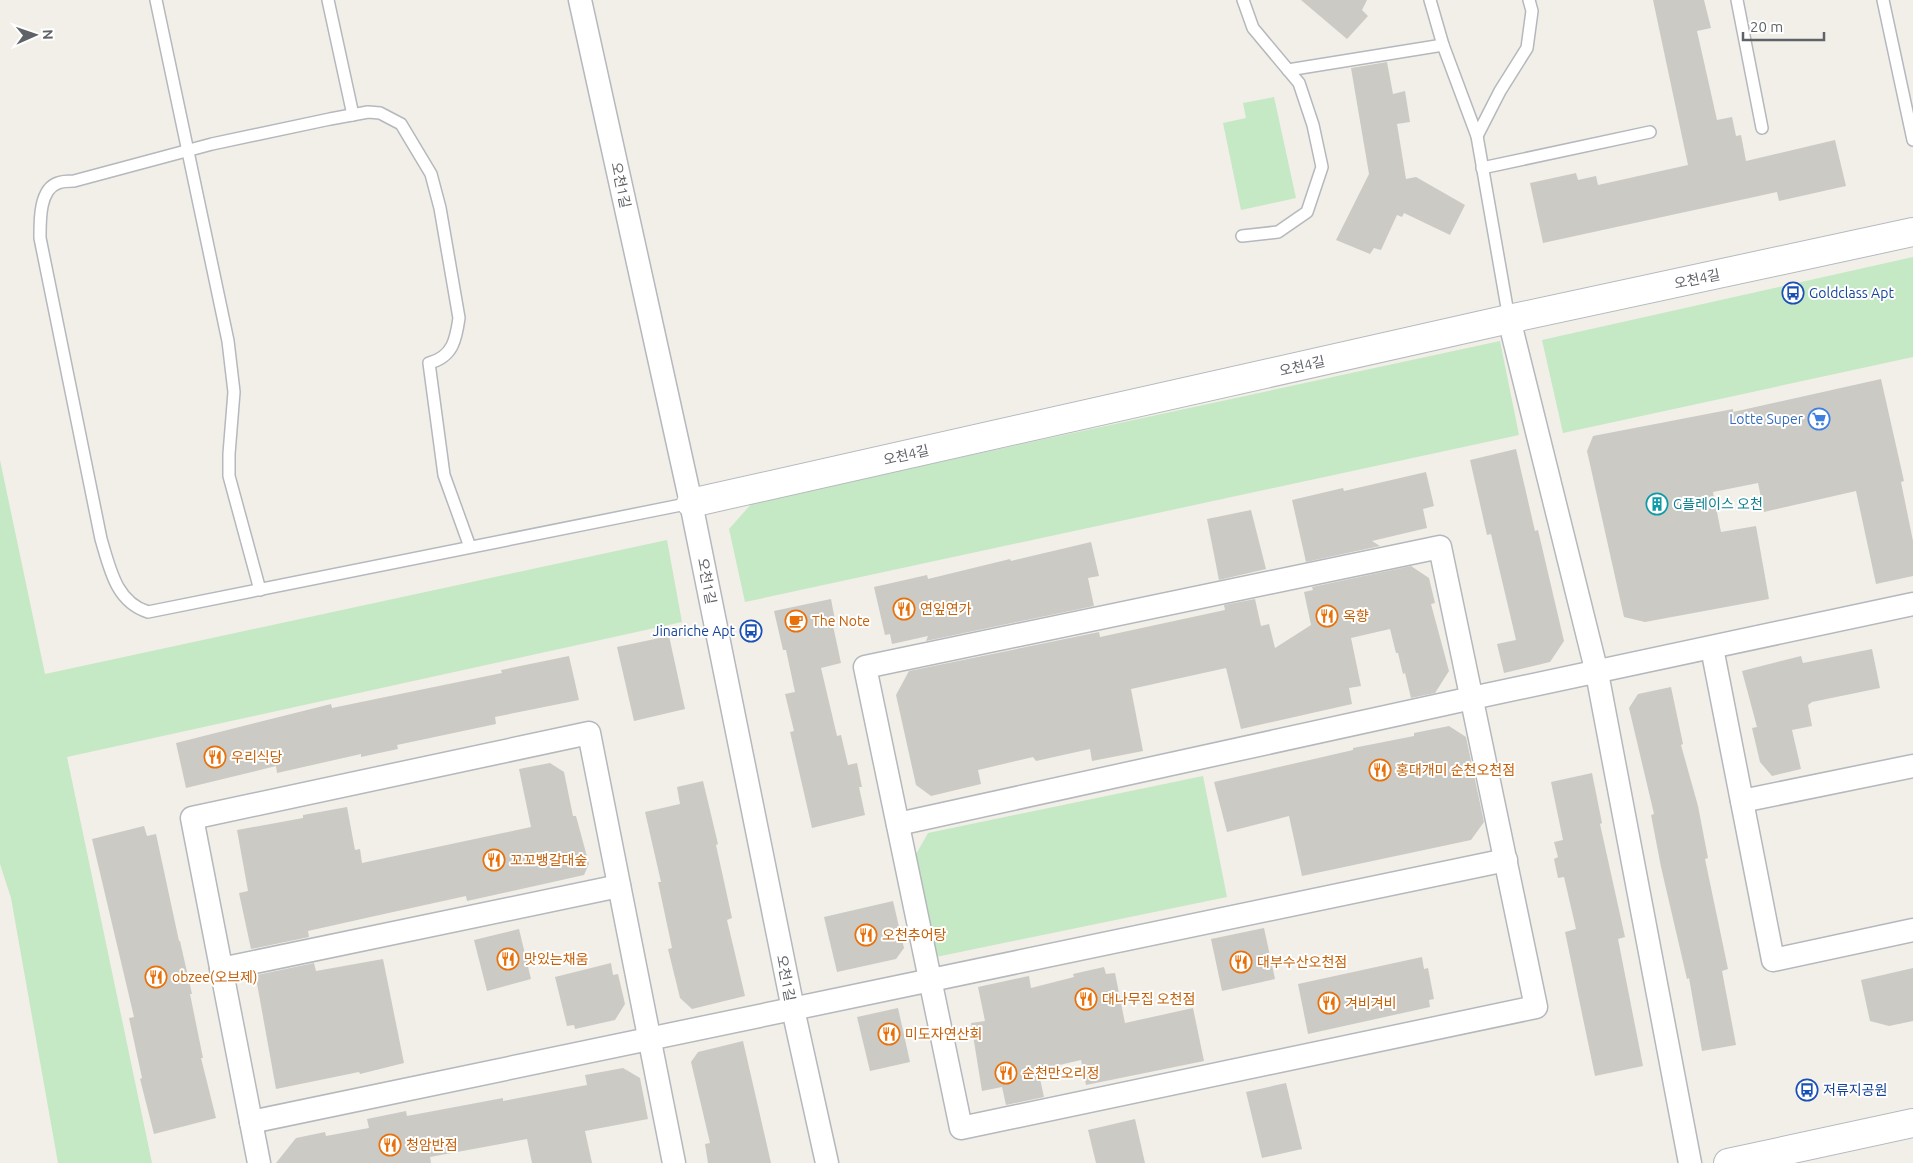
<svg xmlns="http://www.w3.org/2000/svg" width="1913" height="1163" font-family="Ubuntu,'Noto Sans KR',sans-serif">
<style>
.green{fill:#c5e8c5}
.building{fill:#cccac5}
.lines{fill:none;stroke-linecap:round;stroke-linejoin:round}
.lane-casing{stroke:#b5b8bc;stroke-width:14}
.street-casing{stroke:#b5b8bc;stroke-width:25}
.secondary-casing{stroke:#b6babf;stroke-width:30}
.lane{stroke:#fff;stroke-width:11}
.street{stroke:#fff;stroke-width:22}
.secondary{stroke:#fff;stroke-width:28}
.labels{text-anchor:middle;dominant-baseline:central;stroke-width:4;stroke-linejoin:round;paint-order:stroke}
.street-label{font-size:14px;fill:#5f6368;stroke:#fff}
.transit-label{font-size:14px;fill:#164399;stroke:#fff;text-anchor:start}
.shop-label{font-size:14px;fill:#366cbe;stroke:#fff;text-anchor:end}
.culture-label{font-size:14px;fill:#0d838f;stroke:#fff;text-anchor:start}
.food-label{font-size:14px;fill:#c56008;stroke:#fff;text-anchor:start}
</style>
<rect width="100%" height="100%" fill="#f1efe8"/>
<g class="green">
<polygon points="1274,97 1296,198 1241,210 1223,123 1246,118 1243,103"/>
<polygon points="1913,257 1913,357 1563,433 1542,340"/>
<polygon points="1500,341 1519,435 745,602 729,529 753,502"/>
<polygon points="0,460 45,674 667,540 682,622 67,757 152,1163 58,1163 11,898 0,864"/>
<polygon points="1203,776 1227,897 936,957 915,856 928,833"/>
</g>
<g class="building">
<polygon points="1301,0 1367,0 1362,10 1368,16 1347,39"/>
<polygon points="1653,0 1704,0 1711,28 1697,31 1717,120 1732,117 1736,136 1741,135 1746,161 1835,140 1846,186 1779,201 1777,192 1543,243 1530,183 1576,173 1578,180 1596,176 1598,185 1688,165"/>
<polygon points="1387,62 1393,94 1405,91 1410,122 1397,124 1406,179 1416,177 1465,205 1450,235 1404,213 1402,217 1397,215 1381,250 1374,248 1370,254 1336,240 1369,174 1351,68"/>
<polygon points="1881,379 1904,481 1901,482 1913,541 1913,576 1876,584 1856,491 1764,512 1758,483 1713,492 1721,532 1756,526 1769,599 1645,622 1624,617 1587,451 1593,436 1733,409 1733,412"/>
<polygon points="1516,449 1535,531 1538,530 1564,641 1550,662 1504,673 1497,644 1516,640 1491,534 1487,535 1470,460"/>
<polygon points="1426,472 1434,506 1423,509 1427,528 1372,541 1380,546 1306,562 1292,500 1343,488 1344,491"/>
<polygon points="1251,510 1266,569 1219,580 1207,519"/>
<polygon points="1091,542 1099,576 1088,578 1094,606 926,641 928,636 892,644 890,634 885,635 874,587 927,575 928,579 1010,559 1011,561"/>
<polygon points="1411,566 1429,578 1435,603 1431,604 1449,671 1435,693 1411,698 1405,673 1403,674 1398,653 1396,653 1390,629 1351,638 1361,686 1349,688 1352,704 1241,729 1226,668 1131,689 1143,751 1092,761 1090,749 1036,761 1033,757 978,770 981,784 931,796 916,785 896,695 909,671 1099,632 1100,637 1225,610 1224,605 1255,599 1261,626 1269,624 1275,648 1311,625 1304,592 1313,590 1312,587"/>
<polygon points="831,599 835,620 832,621 841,663 821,668 837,736 841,735 848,765 857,763 862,787 859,787 865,815 812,828 790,732 794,731 785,694 795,692 786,650 783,650 774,611"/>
<polygon points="669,636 685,709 634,721 617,647"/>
<polygon points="1872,649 1880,688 1812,702 1808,705 1812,726 1792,730 1801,769 1772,776 1760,762 1752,728 1757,727 1742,671 1801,656 1803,663"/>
<polygon points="569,656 579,700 495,717 496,724 397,745 398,749 361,757 361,754 277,773 276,766 186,788 176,743 331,704 332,708 502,673 501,670"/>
<polygon points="1671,687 1683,744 1681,745 1698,806 1708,858 1705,859 1728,969 1722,971 1736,1045 1702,1051 1689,978 1687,979 1661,867 1651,815 1654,814 1629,708 1638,694"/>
<polygon points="1449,726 1466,737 1484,822 1471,840 1302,876 1289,816 1227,832 1214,782 1353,750 1353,748 1414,736 1414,733"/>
<polygon points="550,763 564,772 573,816 576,816 589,864 584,875 467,901 466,896 375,916 308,931 309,937 251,949 239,893 248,891 237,830 303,818 303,815 347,807 355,850 360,849 362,863 531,827 519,769"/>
<polygon points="1592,773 1602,823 1600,824 1625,937 1618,939 1643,1066 1595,1076 1565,932 1576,929 1564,877 1558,878 1554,859 1558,857 1554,842 1563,840 1551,782"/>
<polygon points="703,781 718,844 716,845 732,918 727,920 745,996 692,1009 680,998 668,949 672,948 658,882 661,882 645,812 680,804 677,787"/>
<polygon points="144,826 147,836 156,834 179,941 180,941 192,994 190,994 203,1058 201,1058 216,1118 154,1134 140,1079 142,1078 129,1018 134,1017 92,839"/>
<polygon points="893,901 904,948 896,959 837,972 824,917"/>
<polygon points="1264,928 1275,979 1222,991 1211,939"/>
<polygon points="519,929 531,979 487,991 474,940"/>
<polygon points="1422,957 1424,969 1428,968 1434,999 1429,1000 1430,1007 1308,1034 1298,984"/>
<polygon points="383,959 404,1063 360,1074 359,1072 276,1089 256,978 257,978 257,975 314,963 316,971"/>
<polygon points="611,963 613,975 618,974 625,1004 615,1020 575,1029 574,1025 567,1026 555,977"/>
<polygon points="1104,967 1106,974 1115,973 1125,1023 1193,1008 1204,1061 1086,1085 1081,1060 1038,1070 1044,1097 1006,1105 1002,1087 982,1091 971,1023 985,1021 978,987 1029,976 1031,988 1074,977 1073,974"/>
<polygon points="1913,968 1913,1021 1889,1026 1870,1021 1861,980"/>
<polygon points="898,1008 910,1062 870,1071 857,1017"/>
<polygon points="743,1041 771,1163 708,1163 705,1144 710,1143 691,1062 698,1052"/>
<polygon points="623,1068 640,1078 648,1119 585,1131 592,1163 532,1163 527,1139 430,1157 431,1163 276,1163 296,1138 325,1132 326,1136 369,1128 367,1119 406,1111 407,1116 503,1098 503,1101 587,1085 585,1075"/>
<polygon points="1286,1083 1302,1149 1262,1158 1246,1092"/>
<polygon points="1135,1119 1145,1163 1096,1163 1088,1130"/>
</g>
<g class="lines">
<g class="lane-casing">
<g id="lane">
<polyline points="156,0 228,341 234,392 229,454 229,476 260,590"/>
<polyline points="328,0 353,115"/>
<polyline points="1430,0 1443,45 1477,136 1509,319"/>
<polyline points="1737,0 1762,128"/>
<polyline points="1883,0 1913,140"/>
<polyline points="1288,70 1443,45"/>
<polyline points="1477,136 1500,91 1527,48 1532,11 1529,0"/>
<polyline points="1482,168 1650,132"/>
<polyline points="1242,236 1278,232 1307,212 1322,167 1313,125 1299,83 1253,28 1243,0"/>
<path d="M 470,547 L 444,475 L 429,363 C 453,357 456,339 459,318 L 440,208 L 431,174 L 401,124 L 380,113 L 368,112 L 330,119 L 212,144 L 74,181 C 69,181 63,181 58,183 C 39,189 40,222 40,238 L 101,539 C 110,569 116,602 148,612 L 691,503"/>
</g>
</g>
<g class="street-casing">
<g id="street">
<polyline points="580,0 691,503 793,1009 827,1163"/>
<polyline points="1509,319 1597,673 1690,1163"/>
<polygon points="1440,547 1536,1007 961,1128 865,667"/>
<polyline points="1712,648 1773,960 1913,930"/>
<polyline points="1742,801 1913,766"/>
<polyline points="898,824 1472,698 1913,604"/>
<polyline points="221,969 619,886"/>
<polyline points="251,1122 1506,860"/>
<polyline points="259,1163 192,818 589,733 674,1163"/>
</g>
</g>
<g class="secondary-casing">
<g id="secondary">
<polyline points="691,503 1509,319 1913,232"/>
<polyline points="1728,1163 1913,1123"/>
</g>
</g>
<use href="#lane" class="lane"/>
<use href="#street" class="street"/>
<use href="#secondary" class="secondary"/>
</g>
<defs>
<g id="bus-ring" transform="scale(1.125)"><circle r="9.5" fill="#fff" stroke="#1a4fb4" stroke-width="1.5"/><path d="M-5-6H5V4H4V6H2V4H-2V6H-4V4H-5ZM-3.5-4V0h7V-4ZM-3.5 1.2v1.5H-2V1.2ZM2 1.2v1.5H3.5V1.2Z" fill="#1a4fb4"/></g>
<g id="supermarket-ring" transform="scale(1.125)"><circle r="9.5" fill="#fff" stroke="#3f7fe0" stroke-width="1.5"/><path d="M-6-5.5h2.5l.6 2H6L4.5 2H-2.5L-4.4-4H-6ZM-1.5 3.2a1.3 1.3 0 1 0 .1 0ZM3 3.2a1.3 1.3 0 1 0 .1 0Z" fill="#3f7fe0"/></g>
<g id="building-ring" transform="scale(1.125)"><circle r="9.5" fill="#fff" stroke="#0f9aa8" stroke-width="1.5"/><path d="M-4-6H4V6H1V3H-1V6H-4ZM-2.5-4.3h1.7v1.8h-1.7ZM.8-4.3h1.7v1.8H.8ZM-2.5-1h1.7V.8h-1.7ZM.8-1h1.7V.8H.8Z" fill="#0f9aa8"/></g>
<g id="restaurant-ring" transform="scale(1.125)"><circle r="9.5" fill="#fff" stroke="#e8710a" stroke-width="1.5"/><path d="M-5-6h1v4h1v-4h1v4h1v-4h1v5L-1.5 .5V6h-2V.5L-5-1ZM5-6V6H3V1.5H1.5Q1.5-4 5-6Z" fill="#e8710a"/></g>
<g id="cafe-ring" transform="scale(1.125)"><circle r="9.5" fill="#fff" stroke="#e8710a" stroke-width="1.5"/><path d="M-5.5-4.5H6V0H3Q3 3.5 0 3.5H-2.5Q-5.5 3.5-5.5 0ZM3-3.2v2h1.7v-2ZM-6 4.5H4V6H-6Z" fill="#e8710a"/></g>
</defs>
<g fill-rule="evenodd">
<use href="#bus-ring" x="1793" y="293"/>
<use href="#supermarket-ring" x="1819" y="419"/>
<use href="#building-ring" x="1657" y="504"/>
<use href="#restaurant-ring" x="904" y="609"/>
<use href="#restaurant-ring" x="1327" y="616"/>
<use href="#cafe-ring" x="796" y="621"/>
<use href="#bus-ring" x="751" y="631"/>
<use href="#restaurant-ring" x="215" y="757"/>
<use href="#restaurant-ring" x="1380" y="770"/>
<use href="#restaurant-ring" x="494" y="860"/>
<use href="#restaurant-ring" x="866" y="935"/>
<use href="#restaurant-ring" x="508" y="959"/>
<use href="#restaurant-ring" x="1241" y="962"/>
<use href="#restaurant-ring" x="156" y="977"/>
<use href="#restaurant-ring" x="1086" y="999"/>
<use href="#restaurant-ring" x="1329" y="1003"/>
<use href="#restaurant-ring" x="889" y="1034"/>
<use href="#restaurant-ring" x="1006" y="1073"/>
<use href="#bus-ring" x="1807" y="1090"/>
<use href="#restaurant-ring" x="390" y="1145"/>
</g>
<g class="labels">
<g class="street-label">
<text transform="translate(621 185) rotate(78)">오천1길</text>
<text transform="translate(1697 279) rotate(-12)">오천4길</text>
<text transform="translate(1302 366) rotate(-13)">오천4길</text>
<text transform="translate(906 455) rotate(-13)">오천4길</text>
<text transform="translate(707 581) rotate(79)">오천1길</text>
<text transform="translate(786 978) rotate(79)">오천1길</text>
</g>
<g class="transit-label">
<text x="1809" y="293">Goldclass Apt</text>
<text x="735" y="631" text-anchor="end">Jinariche Apt</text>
<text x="1823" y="1090">저류지공원</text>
</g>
<g class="shop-label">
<text x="1803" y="419">Lotte Super</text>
</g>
<g class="culture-label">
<text x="1673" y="504">G플레이스 오천</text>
</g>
<g class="food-label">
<text x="920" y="609">연잎연가</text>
<text x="1343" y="616">옥향</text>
<text x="812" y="621">The Note</text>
<text x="231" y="757">우리식당</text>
<text x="1396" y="770">홍대개미 순천오천점</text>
<text x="510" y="860">꼬꼬뱅갈대숲</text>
<text x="882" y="935">오천추어탕</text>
<text x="524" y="959">맛있는채움</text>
<text x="1257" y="962">대부수산오천점</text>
<text x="172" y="977">obzee(오브제)</text>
<text x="1102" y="999">대나무집 오천점</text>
<text x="1345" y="1003">겨비겨비</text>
<text x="905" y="1034">미도자연산회</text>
<text x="1022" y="1073">순천만오리정</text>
<text x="406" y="1145">청암반점</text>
</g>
</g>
<g transform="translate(35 35) rotate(88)" stroke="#ffffff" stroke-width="4" paint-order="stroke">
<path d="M0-4L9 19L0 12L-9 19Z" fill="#5f6368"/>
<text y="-8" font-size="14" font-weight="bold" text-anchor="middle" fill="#5f6368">N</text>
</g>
<path d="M1743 32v8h81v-8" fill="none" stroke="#5f6368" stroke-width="2.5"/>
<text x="1750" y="32" font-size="15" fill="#5f6368" stroke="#ffffff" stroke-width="4" paint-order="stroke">20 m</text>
</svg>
